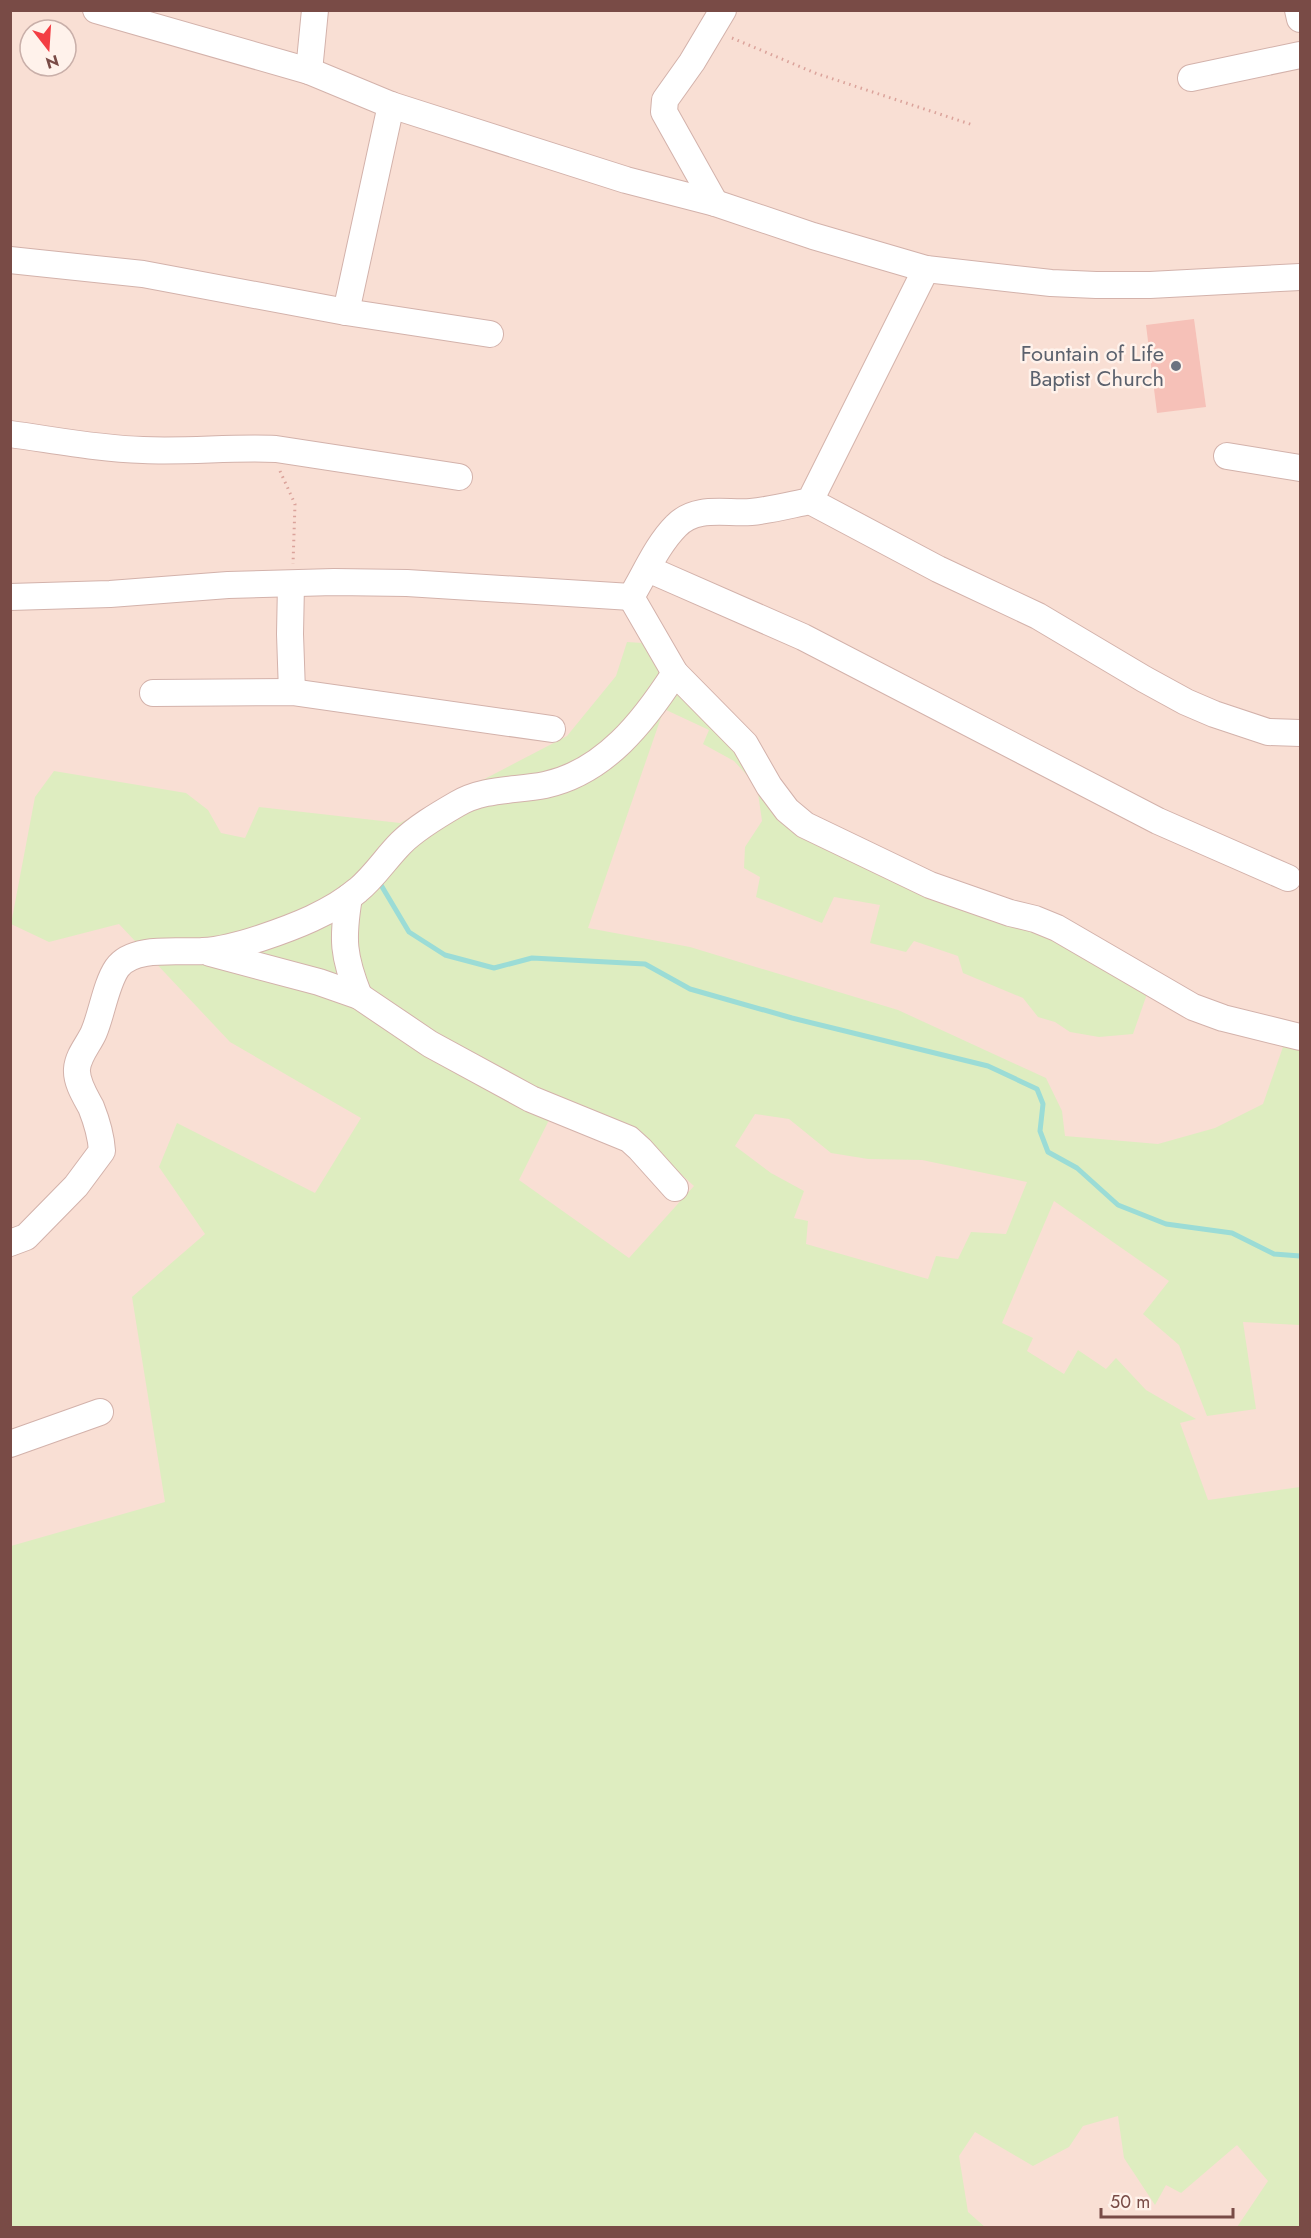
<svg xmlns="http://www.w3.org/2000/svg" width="1311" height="2238" font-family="Jost,sans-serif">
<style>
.residential{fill:#f9dfd4;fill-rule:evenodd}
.green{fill:#deedc0;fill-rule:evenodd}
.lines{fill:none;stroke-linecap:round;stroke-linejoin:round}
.stream{stroke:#9bdcd6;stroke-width:5}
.building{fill:#f6c1b8}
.minor-casing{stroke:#d3b2ab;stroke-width:28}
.path{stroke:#dba39b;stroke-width:3;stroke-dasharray:1.5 4.5;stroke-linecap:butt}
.minor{stroke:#fff;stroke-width:26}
.worship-dot{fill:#6b7280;stroke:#fff2eb;stroke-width:2}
.labels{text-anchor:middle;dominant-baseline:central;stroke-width:5;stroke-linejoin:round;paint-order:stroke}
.worship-label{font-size:22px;fill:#5b616d;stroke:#fff2eb;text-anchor:end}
</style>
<rect width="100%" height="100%" fill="#feede3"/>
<path class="residential" d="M 11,11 L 1300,11 L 1300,2227 L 11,2228 ZM 30,30 L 66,30 L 66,66 L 30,66 Z"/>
<path class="green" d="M 627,642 L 643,643 L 687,700 L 740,752 L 772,804 L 1051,933 L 1300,1041 L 1300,1325 L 1243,1322 L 1256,1409 L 1207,1416 L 1179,1345 L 1143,1314 L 1169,1281 L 1054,1201 L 1002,1323 L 1033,1338 L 1027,1351 L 1064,1374 L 1078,1350 L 1106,1369 L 1116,1358 L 1146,1390 L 1196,1419 L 1180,1423 L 1208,1500 L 1300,1487 L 1300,2227 L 1237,2227 L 1268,2181 L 1237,2145 L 1181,2193 L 1166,2185 L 1155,2205 L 1124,2158 L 1118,2116 L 1083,2126 L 1069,2147 L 1033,2166 L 975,2132 L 959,2156 L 968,2212 L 985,2227 L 11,2227 L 11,1546 L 165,1502 L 132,1297 L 205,1234 L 159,1167 L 177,1123 L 315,1193 L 361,1118 L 230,1042 L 119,924 L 49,942 L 11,924 L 35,797 L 54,771 L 186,793 L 208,810 L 221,833 L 245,838 L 259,807 L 400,823 L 567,736 L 616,676 ZM 664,709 L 709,730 L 703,744 L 734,761 L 757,786 L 762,821 L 745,847 L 744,868 L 760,877 L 756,897 L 822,923 L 834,897 L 880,905 L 870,943 L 906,952 L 914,941 L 958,956 L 963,973 L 1023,998 L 1038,1017 L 1055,1022 L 1070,1032 L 1099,1037 L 1133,1034 L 1147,994 L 1284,1044 L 1263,1104 L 1215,1128 L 1158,1144 L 1065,1136 L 1062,1111 L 1046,1078 L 898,1010 L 690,947 L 588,928 ZM 558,1102 L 629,1127 L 694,1186 L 629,1258 L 519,1180 ZM 755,1114 L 789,1119 L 831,1153 L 868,1159 L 922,1160 L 1027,1182 L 1006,1234 L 971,1232 L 958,1259 L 936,1256 L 928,1279 L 806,1244 L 808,1221 L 794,1218 L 804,1191 L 771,1173 L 735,1146 Z"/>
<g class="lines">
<polyline class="stream" points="381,885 409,932 445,955 494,968 532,958 645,964 690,989 792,1018 988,1066 1037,1089 1043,1104 1040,1131 1048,1152 1077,1168 1118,1205 1166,1224 1232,1233 1274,1254 1300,1256"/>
</g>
<polygon class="building" points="1194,319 1206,407 1157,413 1146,325"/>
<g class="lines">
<g class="minor-casing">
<g id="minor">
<polyline points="96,10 309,71 391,105 626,180 715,203 813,236 926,269 1051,283 1096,285 1150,285 1300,277"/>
<polyline points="1298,10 1300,19"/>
<polyline points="309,71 315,10"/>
<polyline points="1191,78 1300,55"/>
<polyline points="715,203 664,112 665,100 692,62 723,10"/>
<polyline points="10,260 143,274 346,312 490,334"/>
<path d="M 926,269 L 810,501 C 790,505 771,510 751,512 C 726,514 696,505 676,526 C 657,545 645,574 631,597 L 675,673 L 745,744 L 769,786 L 787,810 L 805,825 L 930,885 L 1010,913 L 1035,919 L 1057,928 L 1193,1007 L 1223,1018 L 1300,1037"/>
<polyline points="346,312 391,105"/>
<path d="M 10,434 C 54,440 99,449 143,450 C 188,452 232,447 276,449 L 459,477"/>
<polyline points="1227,456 1300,468"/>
<polyline points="810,501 938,569 1038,616 1144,679 1186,702 1214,714 1268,732 1300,733"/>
<polyline points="648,569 803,637 1158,821 1288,878"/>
<polyline points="291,584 290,634 292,692"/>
<polyline points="10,597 110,594 228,585 334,582 407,583 631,597"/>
<polyline points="153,693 292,692 552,729"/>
<path d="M 349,897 C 342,939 343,956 359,996"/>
<polyline points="210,953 319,982 359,996 430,1044 531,1099 629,1139 640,1149 675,1188"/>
<path d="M 10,1243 L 26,1237 L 76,1186 L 102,1151 C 101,1135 97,1122 91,1107 C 85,1096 76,1082 77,1069 C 78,1055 89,1044 94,1032 C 102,1013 106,984 117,968 C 133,945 180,953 203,951 C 222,950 243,944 261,938 C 294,927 331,913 358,890 C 374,877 386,858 401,843 C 416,828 438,815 457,804 C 484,788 515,791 545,785 C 605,772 644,721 675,673"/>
<polyline points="10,1444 100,1412"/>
</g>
</g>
<g class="path">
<polyline points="732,38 815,73 973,125"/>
<polyline points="280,471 295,504 293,564"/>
</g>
<use href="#minor" class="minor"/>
</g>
<circle class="worship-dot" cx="1176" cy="366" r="6"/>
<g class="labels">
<g class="worship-label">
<text x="1164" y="353">Fountain of Life<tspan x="1164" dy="25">Baptist Church</tspan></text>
</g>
</g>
<rect width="1311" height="2238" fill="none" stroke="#794b46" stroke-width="24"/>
<g transform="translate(48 48) rotate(163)"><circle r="28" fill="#fff2eb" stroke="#c9afa9" stroke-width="1.5"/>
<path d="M0-4.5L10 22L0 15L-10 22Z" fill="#f33d43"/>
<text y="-9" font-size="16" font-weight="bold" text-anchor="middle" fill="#794b46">N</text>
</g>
<path d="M1101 2208v9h132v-9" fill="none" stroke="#794b46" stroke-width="3"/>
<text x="1110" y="2208" font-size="18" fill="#794b46" stroke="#fff2eb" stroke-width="4.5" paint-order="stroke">50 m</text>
</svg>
